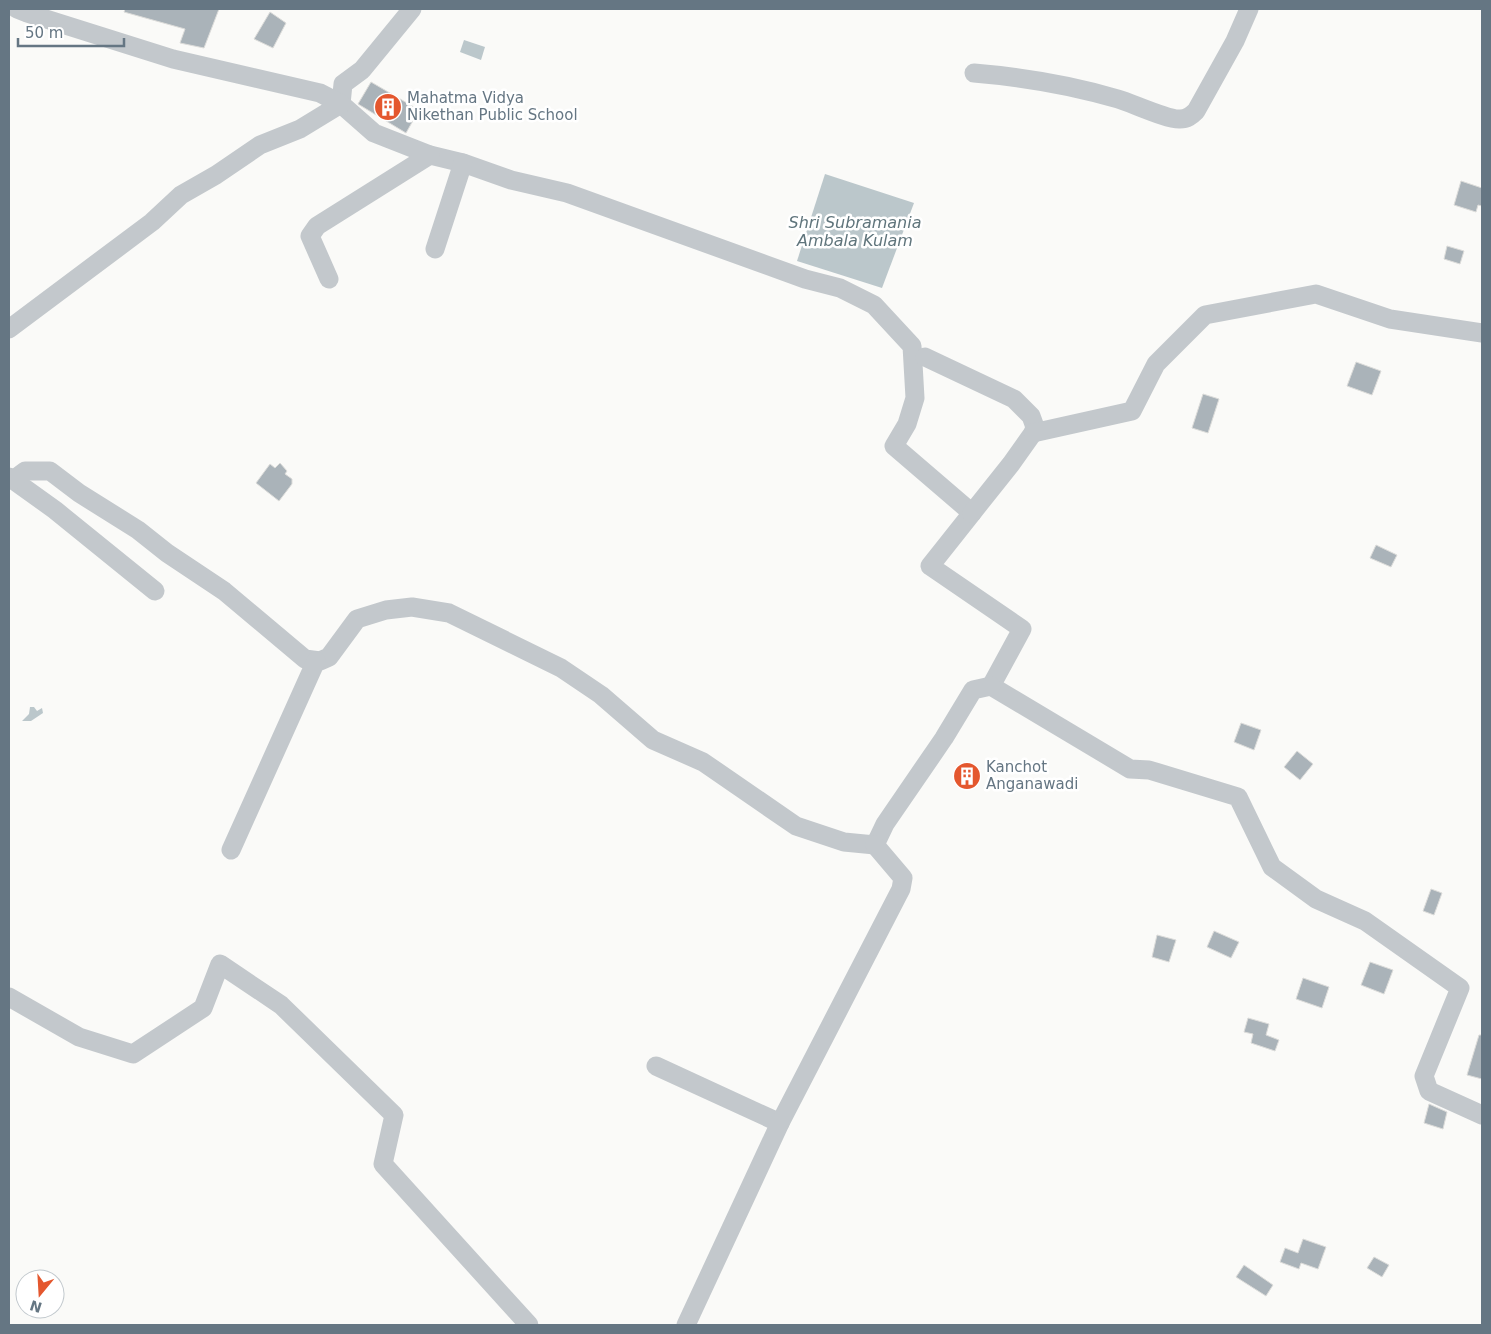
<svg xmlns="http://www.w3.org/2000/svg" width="1491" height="1334" font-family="'DejaVu Sans',sans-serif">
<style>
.water{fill:#bbc7cb}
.building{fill:#aab3b9;stroke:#dcdcda}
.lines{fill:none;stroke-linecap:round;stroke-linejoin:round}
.minor{stroke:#c3c8cc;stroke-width:19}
.labels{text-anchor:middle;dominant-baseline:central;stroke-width:5;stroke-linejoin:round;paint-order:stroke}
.poi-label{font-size:15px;fill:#657683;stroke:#fff;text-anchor:start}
.water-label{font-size:16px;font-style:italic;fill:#60757c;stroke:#fff}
</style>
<rect width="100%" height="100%" fill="#fafaf8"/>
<g class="water">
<polygon points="464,40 485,47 481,60 460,52"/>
<polygon points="825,174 914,203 882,288 797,261"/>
<polygon points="30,707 34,707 37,711 42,708 43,713 31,721 22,721 29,714"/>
</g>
<g class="building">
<polygon points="125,9 219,9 204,48 180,43 185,29 124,12"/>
<polygon points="270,12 286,23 273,48 254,39"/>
<polygon points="371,82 419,110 406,133 358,104"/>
<polygon points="1461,181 1482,188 1482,206 1478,205 1476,212 1454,205"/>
<polygon points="1447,246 1464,251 1460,264 1444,259"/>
<polygon points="1356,362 1381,371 1372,395 1347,386"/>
<polygon points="1203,394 1219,399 1208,433 1192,428"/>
<polygon points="280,463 287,471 285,474 292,479 292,484 279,501 256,483 270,464 275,468"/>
<polygon points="1376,545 1397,555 1391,567 1370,558"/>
<polygon points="1241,723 1261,730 1254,750 1234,742"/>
<polygon points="1297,751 1313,764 1300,780 1284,767"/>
<polygon points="1431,889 1442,893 1434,915 1423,911"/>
<polygon points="1214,931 1239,942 1231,958 1207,947"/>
<polygon points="1157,935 1176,940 1169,962 1152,957"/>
<polygon points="1370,962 1393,970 1384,994 1361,985"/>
<polygon points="1303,978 1329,987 1322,1008 1296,999"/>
<polygon points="1248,1018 1269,1024 1266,1035 1279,1040 1275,1051 1251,1043 1253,1034 1244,1032"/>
<polygon points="1479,1035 1482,1035 1482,1079 1467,1075"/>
<polygon points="1429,1104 1447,1112 1443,1129 1424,1123"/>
<polygon points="1303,1239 1326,1247 1318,1269 1301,1263 1299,1269 1280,1262 1285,1248 1298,1253"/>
<polygon points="1374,1257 1389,1265 1382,1277 1367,1268"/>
<polygon points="1244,1265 1273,1285 1266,1296 1236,1277"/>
</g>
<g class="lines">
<g class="minor">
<path d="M 974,73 C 1022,77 1071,85 1118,99 C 1132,103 1168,120 1180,119 C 1187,119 1191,116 1196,111 L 1235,41 L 1249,9"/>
<polyline points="430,155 463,163 511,180 567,193 805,279 840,288 874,305 912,346 915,398 907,424 894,446 972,513 930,566 1022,629 991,686 1130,769 1149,770 1238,797 1272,867 1316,899 1365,921 1460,988 1424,1076 1429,1091 1482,1115"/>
<polyline points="435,249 463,163"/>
<polyline points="329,279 310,236 317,226 430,155 374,133 341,104 343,84 362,70 412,9"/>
<polyline points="9,329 152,222 181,195 216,175 260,145 300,129 341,104 320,93 173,59 27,13 17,9"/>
<polyline points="925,357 1014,399 1031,416 1035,427 1033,433 1011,464 972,513"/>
<polyline points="1033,433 1132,411 1156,364 1205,315 1316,294 1390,319 1482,333"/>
<polyline points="9,477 55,510 155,591"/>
<polyline points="13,480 25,471 50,471 79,493 138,530 167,553 224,591 305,659 320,661 329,657 357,619 386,610 412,607 449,613 561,668 601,695 653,740 703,762 796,826 844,842 875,845 885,824 944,738 973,690 991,686"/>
<polyline points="231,850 316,661"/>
<polyline points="9,997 79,1037 133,1054 203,1008 220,964 281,1005 394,1115 383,1164 529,1325"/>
<polyline points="656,1066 780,1123"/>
<polyline points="686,1325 780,1123 901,889 903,878 875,845"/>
</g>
</g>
<defs>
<g id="building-disc" transform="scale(1.4375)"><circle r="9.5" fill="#e4572e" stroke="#fff"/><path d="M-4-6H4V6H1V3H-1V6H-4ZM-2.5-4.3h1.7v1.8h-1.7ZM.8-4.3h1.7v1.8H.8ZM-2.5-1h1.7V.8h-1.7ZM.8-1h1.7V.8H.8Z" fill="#fff"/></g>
</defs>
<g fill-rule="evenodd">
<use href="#building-disc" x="388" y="107"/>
<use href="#building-disc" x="967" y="776"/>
</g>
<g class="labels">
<g class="poi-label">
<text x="407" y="98">Mahatma Vidya<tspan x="407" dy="17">Nikethan Public School</tspan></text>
<text x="986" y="767">Kanchot<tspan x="986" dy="17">Anganawadi</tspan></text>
</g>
<g class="water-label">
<text x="855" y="222">Shri Subramania<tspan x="855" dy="18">Ambala Kulam</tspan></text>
</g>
</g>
<rect width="1491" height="1334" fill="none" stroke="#657683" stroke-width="20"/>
<g transform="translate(40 1294) rotate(198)"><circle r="24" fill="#ffffff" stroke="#c1c8cd"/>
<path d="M0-4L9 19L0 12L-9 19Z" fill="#e4572e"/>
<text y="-8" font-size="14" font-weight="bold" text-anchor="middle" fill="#657683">N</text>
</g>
<path d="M18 38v8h106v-8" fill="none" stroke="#657683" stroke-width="2.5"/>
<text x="25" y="38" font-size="15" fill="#657683" stroke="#ffffff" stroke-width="4" paint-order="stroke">50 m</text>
</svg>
